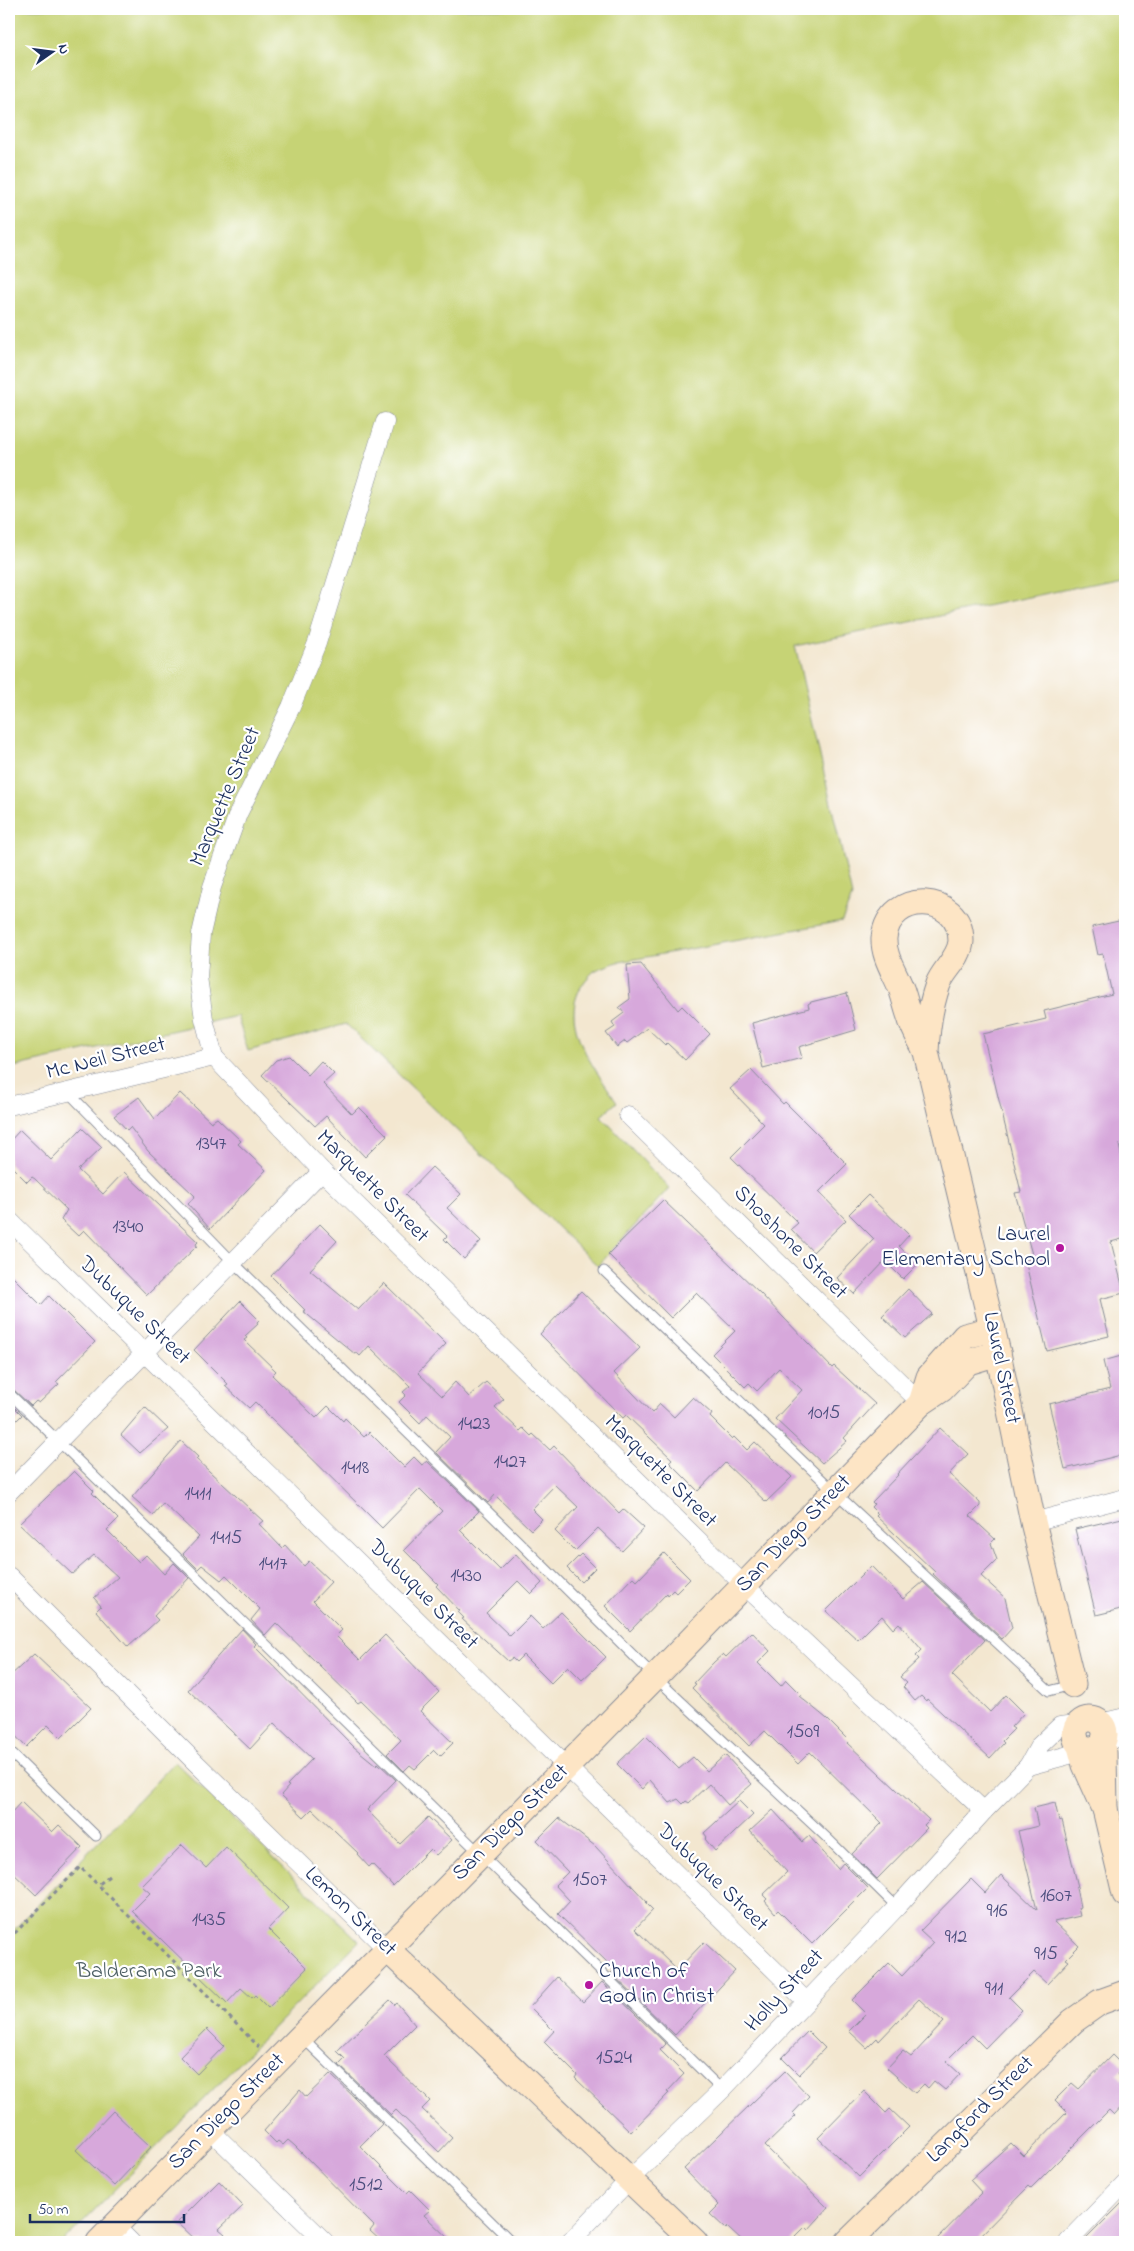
<svg xmlns="http://www.w3.org/2000/svg" width="1134" height="2251" font-family="'Indie Flower',sans-serif">
<style>
.green{fill:#c6d375;stroke:#70816a}
.building{fill:#d7a8db}
.lines{fill:none;stroke-linecap:round;stroke-linejoin:round}
.lane-casing{stroke:#878b97;stroke-width:11}
.street-casing{stroke:#878b97;stroke-width:19}
.secondary-casing{stroke:#878b97;stroke-width:27}
.path{stroke:#878b97;stroke-width:3;stroke-dasharray:4 4;stroke-linecap:butt}
.lane{stroke:#fff;stroke-width:9}
.street{stroke:#fff;stroke-width:18}
.secondary{stroke:#fde5c5;stroke-width:25}
.poi-dot{fill:#b5179e;stroke:#fff;stroke-width:2}
.labels{text-anchor:middle;dominant-baseline:central;stroke-width:4.5;stroke-linejoin:round;paint-order:stroke}
.number-label{font-size:20px;fill:#4a4d7d}
.street-label{font-size:22px;fill:#1b2f5e;stroke:#fff}
.poi-label{font-size:22px;fill:#1b2f5e;stroke:#fff;text-anchor:end}
.park-label{font-size:22px;fill:#4e6065;stroke:#fff}
</style>
<rect width="100%" height="100%" fill="#fff"/>
<filter id="ink" filterUnits="userSpaceOnUse"><feTurbulence type="fractalNoise" baseFrequency=".02" numOctaves="2"/><feDisplacementMap in="SourceGraphic" scale="10" xChannelSelector="R" yChannelSelector="G"/><feConvolveMatrix kernelMatrix="1 2 1 2 8 2 1 2 1" color-interpolation-filters="sRGB"/></filter>
<filter id="wash" filterUnits="userSpaceOnUse"><feTurbulence type="fractalNoise" baseFrequency=".0096" numOctaves="4" result="noise"/><feDisplacementMap in="SourceGraphic" scale="20" xChannelSelector="R" yChannelSelector="G"/><feGaussianBlur stdDeviation="1.12" result="paint"/><feColorMatrix in="noise" values="0 0 0 0 0 0 0 0 0 0 0 0 0 0 0 0 0 1.4 0 .05"/><feComposite in="paint" operator="in"/></filter>
<g filter="url(#wash)">
<rect width="100%" height="100%" fill="#f3e7d0"/>
<g class="green">
<path d="M 9,9 L 1125,9 L 1125,577 L 795,646 L 852,896 L 842,921 L 614,963 C 608,966 598,968 593,972 C 549,1014 592,1064 617,1102 L 601,1116 L 669,1188 L 598,1266 L 346,1024 L 248,1051 L 237,1016 L 9,1068 Z"/>
<polygon points="175,1762 359,1941 63,2242 9,2242 9,1935"/>
</g>
<g id="blocks">
<g class="building">
<polygon points="1123,920 1125,928 1125,1143 1119,1145 1125,1172 1125,1238 1111,1242 1124,1293 1100,1299 1109,1336 1047,1351 1025,1260 1033,1258 1015,1193 1021,1192 983,1034 1046,1019 1044,1011 1112,994 1103,954 1098,955 1092,927"/>
<polygon points="641,964 678,1010 682,1006 710,1034 685,1060 667,1043 665,1045 647,1028 627,1043 625,1041 617,1047 606,1033 615,1027 612,1022 624,1013 619,1007 630,999 627,965"/>
<polygon points="847,993 856,1030 799,1047 802,1058 763,1068 752,1023 809,1008 808,1004 811,1002"/>
<polygon points="289,1056 308,1075 321,1061 334,1074 323,1084 352,1114 359,1107 387,1135 365,1157 326,1116 315,1126 262,1075 276,1060"/>
<polygon points="751,1070 783,1104 785,1102 847,1164 819,1192 846,1220 813,1252 791,1229 798,1223 731,1157 764,1124 730,1089"/>
<polygon points="180,1093 211,1122 217,1118 241,1141 238,1144 266,1170 210,1229 188,1204 195,1196 148,1151 130,1127 127,1130 114,1116 139,1097 155,1119"/>
<polygon points="82,1128 102,1147 78,1170 103,1194 124,1172 198,1242 196,1244 197,1246 147,1295 84,1230 78,1236 61,1220 67,1210 35,1179 32,1177 27,1182 9,1164 9,1142 20,1130 51,1160"/>
<polygon points="432,1167 461,1194 447,1208 481,1241 464,1259 444,1239 447,1236 405,1195"/>
<polygon points="868,1195 909,1235 899,1246 917,1265 903,1279 885,1261 854,1294 837,1278 874,1239 849,1214"/>
<polygon points="663,1200 760,1293 832,1368 834,1366 875,1404 844,1438 847,1441 822,1463 775,1419 802,1390 779,1368 757,1391 749,1383 745,1387 712,1354 735,1331 696,1293 671,1318 608,1254"/>
<polygon points="320,1224 337,1241 310,1270 358,1310 384,1283 446,1344 418,1373 442,1396 455,1382 469,1397 486,1382 504,1399 495,1407 520,1431 523,1428 531,1436 533,1434 550,1450 554,1446 619,1513 623,1509 644,1528 622,1551 598,1528 575,1551 555,1531 578,1507 555,1485 532,1509 542,1519 531,1530 495,1495 488,1503 436,1452 450,1437 427,1415 420,1423 399,1402 406,1395 403,1392 410,1386 369,1346 360,1356 357,1353 355,1354 303,1311 305,1310 271,1276"/>
<polygon points="9,1273 41,1305 49,1296 95,1342 56,1382 59,1384 39,1403 36,1401 31,1406 13,1389 9,1387"/>
<polygon points="908,1289 932,1314 905,1338 882,1316"/>
<polygon points="581,1291 640,1348 614,1373 652,1413 660,1404 674,1417 693,1397 712,1414 710,1417 732,1439 734,1437 747,1450 755,1442 792,1477 766,1502 725,1463 698,1491 669,1462 672,1459 626,1415 623,1418 540,1334"/>
<polygon points="240,1301 259,1320 257,1322 258,1324 245,1336 247,1338 244,1340 276,1371 272,1375 316,1418 328,1406 343,1421 345,1418 364,1437 369,1432 404,1467 414,1457 422,1465 427,1461 479,1511 460,1530 500,1570 516,1554 542,1583 531,1594 518,1581 486,1613 510,1636 530,1616 543,1629 561,1612 606,1657 594,1669 582,1680 568,1666 551,1683 523,1655 516,1662 512,1658 508,1661 462,1619 464,1618 458,1612 460,1611 436,1586 438,1584 404,1550 442,1511 420,1489 382,1528 255,1402 249,1408 225,1386 228,1384 194,1350"/>
<polygon points="1125,1355 1125,1454 1065,1469 1049,1404 1110,1389 1103,1361"/>
<polygon points="9,1402 22,1415 9,1428"/>
<polygon points="145,1407 168,1429 140,1453 121,1435"/>
<polygon points="940,1428 968,1454 949,1474 980,1503 980,1506 970,1516 995,1539 991,1543 997,1560 981,1576 1005,1598 1012,1628 1002,1639 933,1574 935,1572 876,1516 878,1514 871,1507 874,1504 872,1502 898,1475 897,1474"/>
<polygon points="181,1441 198,1457 196,1459 263,1521 259,1524 282,1548 285,1545 304,1566 309,1561 331,1582 313,1601 342,1630 336,1636 360,1660 385,1635 439,1692 420,1711 453,1743 440,1756 434,1750 415,1769 410,1765 404,1771 387,1754 401,1740 361,1701 358,1703 276,1623 265,1635 251,1620 260,1609 226,1575 221,1580 202,1565 198,1569 183,1554 199,1537 163,1503 153,1515 132,1497"/>
<polygon points="74,1471 94,1491 92,1493 118,1519 107,1530 139,1562 146,1555 164,1574 174,1563 189,1578 154,1616 158,1620 128,1647 96,1611 101,1606 94,1598 118,1577 94,1555 72,1574 19,1524"/>
<polygon points="1122,1518 1125,1532 1125,1608 1096,1615 1075,1529"/>
<polygon points="664,1553 690,1579 676,1593 673,1590 668,1595 667,1593 630,1631 605,1606 633,1577 637,1581"/>
<polygon points="581,1554 595,1568 581,1582 567,1568"/>
<polygon points="871,1566 903,1599 923,1582 985,1640 952,1675 990,1712 1006,1695 1024,1713 1011,1727 1014,1729 1002,1741 1004,1743 990,1758 927,1699 926,1701 921,1696 915,1701 903,1687 907,1683 900,1677 919,1659 916,1656 922,1650 899,1623 893,1629 882,1616 858,1640 826,1611"/>
<polygon points="242,1629 256,1644 254,1646 354,1747 376,1765 378,1763 396,1780 367,1810 400,1844 428,1817 452,1840 436,1855 430,1849 393,1886 372,1864 369,1867 357,1854 358,1853 312,1809 304,1817 281,1795 289,1786 287,1785 312,1759 274,1723 250,1749 188,1690"/>
<polygon points="752,1632 770,1651 758,1663 781,1686 786,1680 801,1695 799,1696 826,1718 849,1741 847,1743 929,1820 924,1825 927,1828 877,1879 852,1854 882,1823 810,1752 798,1764 765,1731 749,1746 692,1688 696,1684 694,1683 714,1662 723,1654 726,1657"/>
<polygon points="34,1654 91,1708 61,1738 48,1725 26,1747 9,1729 9,1677"/>
<polygon points="646,1736 679,1769 693,1757 707,1771 725,1755 752,1784 728,1805 709,1784 689,1803 686,1801 683,1804 678,1799 670,1803 650,1780 642,1789 617,1764"/>
<polygon points="739,1801 753,1815 715,1851 705,1839 707,1837 704,1833"/>
<polygon points="21,1802 52,1832 59,1825 82,1847 36,1895 9,1869 9,1815"/>
<polygon points="1055,1803 1059,1821 1062,1820 1078,1887 1076,1888 1080,1907 1078,1908 1080,1916 1054,1922 1079,1946 1066,1959 1069,1961 1047,1984 1034,1972 1009,1997 1022,2010 985,2048 972,2035 946,2061 960,2074 945,2090 934,2081 928,2088 924,2084 915,2093 887,2068 903,2051 911,2057 944,2022 919,1999 879,2041 877,2038 867,2048 849,2031 866,2014 852,2000 889,1963 902,1976 933,1943 920,1931 971,1879 985,1893 1001,1875 1037,1910 1018,1831 1038,1826 1034,1808"/>
<polygon points="773,1810 802,1842 809,1836 838,1869 843,1863 868,1888 812,1944 778,1910 775,1913 765,1901 767,1899 763,1895 787,1872 750,1831"/>
<polygon points="559,1818 595,1846 647,1902 646,1903 653,1910 635,1929 677,1970 704,1942 735,1971 675,2035 611,1973 614,1970 610,1965 558,1914 570,1901 555,1885 568,1872 537,1840"/>
<polygon points="182,1845 206,1868 226,1847 288,1908 268,1929 307,1968 268,2008 255,1995 252,1998 241,1988 227,2003 132,1911 150,1893 142,1886"/>
<polygon points="557,1977 583,2002 602,1982 666,2044 660,2050 684,2074 667,2092 669,2093 631,2132 575,2078 577,2075 544,2042 554,2031 530,2007"/>
<polygon points="390,2000 395,2005 397,2003 415,2025 384,2056 430,2101 422,2109 452,2138 439,2152 396,2110 391,2115 339,2065 345,2059 337,2051"/>
<polygon points="207,2029 224,2046 197,2074 180,2057"/>
<polygon points="808,2031 825,2048 799,2075 782,2058"/>
<polygon points="1112,2055 1124,2067 1117,2074 1125,2083 1125,2103 1114,2115 1109,2110 1031,2188 1029,2186 974,2242 934,2242 982,2193 970,2180 1011,2143 1024,2156 1067,2112 1055,2100 1072,2083 1079,2089"/>
<polygon points="785,2071 809,2096 793,2113 796,2116 765,2146 828,2208 808,2230 805,2227 790,2242 744,2242 728,2227 726,2229 710,2214 719,2205 684,2169"/>
<polygon points="330,2074 382,2124 360,2146 407,2193 410,2190 430,2210 424,2215 452,2242 382,2242 370,2231 374,2226 295,2146 288,2140 283,2145 278,2141 276,2143 264,2131 300,2090 306,2097"/>
<polygon points="864,2091 886,2113 890,2109 909,2127 859,2177 818,2138"/>
<polygon points="113,2111 151,2147 114,2186 76,2150"/>
<polygon points="219,2181 243,2206 219,2229 225,2234 217,2242 197,2242 177,2223"/>
<polygon points="1125,2200 1125,2232 1115,2242 1083,2242"/>
</g>
</g>
</g>
<g filter="url(#ink)">
<use href="#blocks" fill-opacity="0" stroke="#878b97" stroke-width="1"/>
<g class="lines">
<g class="lane-casing">
<g id="lane">
<polyline points="68,1092 232,1261 517,1540 655,1677 826,1837 897,1907"/>
<polyline points="604,1271 835,1492 1049,1691 1072,1685"/>
<polyline points="9,1393 722,2090"/>
<polyline points="9,1751 96,1836"/>
<polyline points="303,2038 512,2242"/>
</g>
</g>
<g class="street-casing">
<g id="street">
<polyline points="385,422 317,643 291,707 238,814 212,887 201,934 198,977 204,1019 214,1057 322,1171 744,1585 984,1811"/>
<polyline points="9,1106 214,1057"/>
<polyline points="628,1115 921,1403"/>
<polyline points="9,1220 806,2001"/>
<polyline points="9,1492 322,1171"/>
<polyline points="1033,1522 1125,1498"/>
<polyline points="9,1576 193,1760 388,1950"/>
<polyline points="1100,1723 1125,1717"/>
<polyline points="1077,1724 1060,1726 1039,1746 1028,1766 1069,1755 1080,1746"/>
<polyline points="1101,1745 1125,1734"/>
<polyline points="210,2130 325,2242"/>
<polyline points="115,2226 131,2242"/>
<polyline points="570,2242 630,2179 722,2090 897,1907 984,1811 1028,1766"/>
<polyline points="1068,2242 1125,2183"/>
</g>
</g>
<g class="secondary-casing">
<g id="secondary">
<path d="M 926,1052 C 927,1028 930,1007 938,984 C 944,969 960,958 961,941 C 961,892 889,889 884,938 C 883,957 896,974 902,991 C 905,1000 907,1009 910,1017 C 913,1029 921,1040 926,1052 L 998,1353 L 1033,1522 L 1073,1685"/>
<polyline points="921,1403 929,1377 965,1336 993,1329"/>
<circle cx="1090" cy="1734" r="15"/>
<polyline points="1080,1746 1085,1765 1105,1809 1104,1753 1101,1745"/>
<polyline points="1105,1809 1125,1894"/>
<polyline points="388,1950 695,2242"/>
<polyline points="99,2242 655,1677 921,1403 942,1389 968,1362 998,1353"/>
<polyline points="848,2242 1073,2021 1100,2002 1125,1993"/>
</g>
</g>
<g class="path">
<polyline points="109,1876 98,1885 259,2047"/>
<polyline points="9,1928 13,1934"/>
<polyline points="9,1939 80,1867 98,1885"/>
</g>
<use href="#lane" class="lane"/>
<use href="#street" class="street"/>
<use href="#secondary" class="secondary"/>
</g>
</g>
<g class="poi-dot">
<circle cx="1060" cy="1248" r="5"/>
<circle cx="589" cy="1985" r="5"/>
</g>
<g class="labels">
<g class="number-label">
<text x="211" y="1144">1347</text>
<text x="128" y="1227">1340</text>
<text x="824" y="1413">1015</text>
<text x="474" y="1424">1423</text>
<text x="510" y="1462">1427</text>
<text x="355" y="1468">1418</text>
<text x="198" y="1494">1411</text>
<text x="226" y="1538">1415</text>
<text x="273" y="1564">1417</text>
<text x="466" y="1576">1430</text>
<text x="803" y="1732">1509</text>
<text x="590" y="1880">1507</text>
<text x="1056" y="1896">1607</text>
<text x="997" y="1911">916</text>
<text x="209" y="1920">1435</text>
<text x="956" y="1937">912</text>
<text x="1046" y="1954">915</text>
<text x="994" y="1989">911</text>
<text x="614" y="2058">1524</text>
<text x="366" y="2185">1512</text>
</g>
<g class="street-label">
<text transform="translate(226 797) rotate(-67)">Marquette Street</text>
<text transform="translate(106 1059) rotate(-14)">Mc Neil Street</text>
<text transform="translate(372 1187) rotate(45)">Marquette Street</text>
<text transform="translate(790 1243) rotate(45)">Shoshone Street</text>
<text transform="translate(134 1311) rotate(44)">Dubuque Street</text>
<text transform="translate(1001 1368) rotate(78)">Laurel Street</text>
<text transform="translate(660 1472) rotate(45)">Marquette Street</text>
<text transform="translate(794 1534) rotate(-46)">San Diego Street</text>
<text transform="translate(423 1595) rotate(45)">Dubuque Street</text>
<text transform="translate(511 1823) rotate(-45)">San Diego Street</text>
<text transform="translate(712 1878) rotate(44)">Dubuque Street</text>
<text transform="translate(350 1912) rotate(44)">Lemon Street</text>
<text transform="translate(785 1991) rotate(-47)">Holly Street</text>
<text transform="translate(981 2110) rotate(-45)">Langford Street</text>
<text transform="translate(227 2112) rotate(-45)">San Diego Street</text>
</g>
<g class="poi-label">
<text x="1050" y="1235">Laurel<tspan x="1050" dy="25">Elementary School</tspan></text>
<text x="599" y="1972" text-anchor="start">Church of<tspan x="599" dy="25">God in Christ</tspan></text>
</g>
<g class="park-label">
<text x="149" y="1972">Balderama Park</text>
</g>
</g>
<rect width="1134" height="2251" fill="none" stroke="#fff" stroke-width="30"/>
<g transform="translate(52 52) rotate(76)" stroke="#ffffff" stroke-width="4" paint-order="stroke">
<path d="M0-4L9 19L0 12L-9 19Z" fill="#1b2f5e"/>
<text y="-8" font-size="14" font-weight="bold" text-anchor="middle" fill="#1b2f5e">N</text>
</g>
<path d="M30 2214v8h154v-8" fill="none" stroke="#1b2f5e" stroke-width="2.5"/>
<text x="38" y="2214" font-size="15" fill="#1b2f5e" stroke="#ffffff" stroke-width="4" paint-order="stroke">50 m</text>
</svg>
